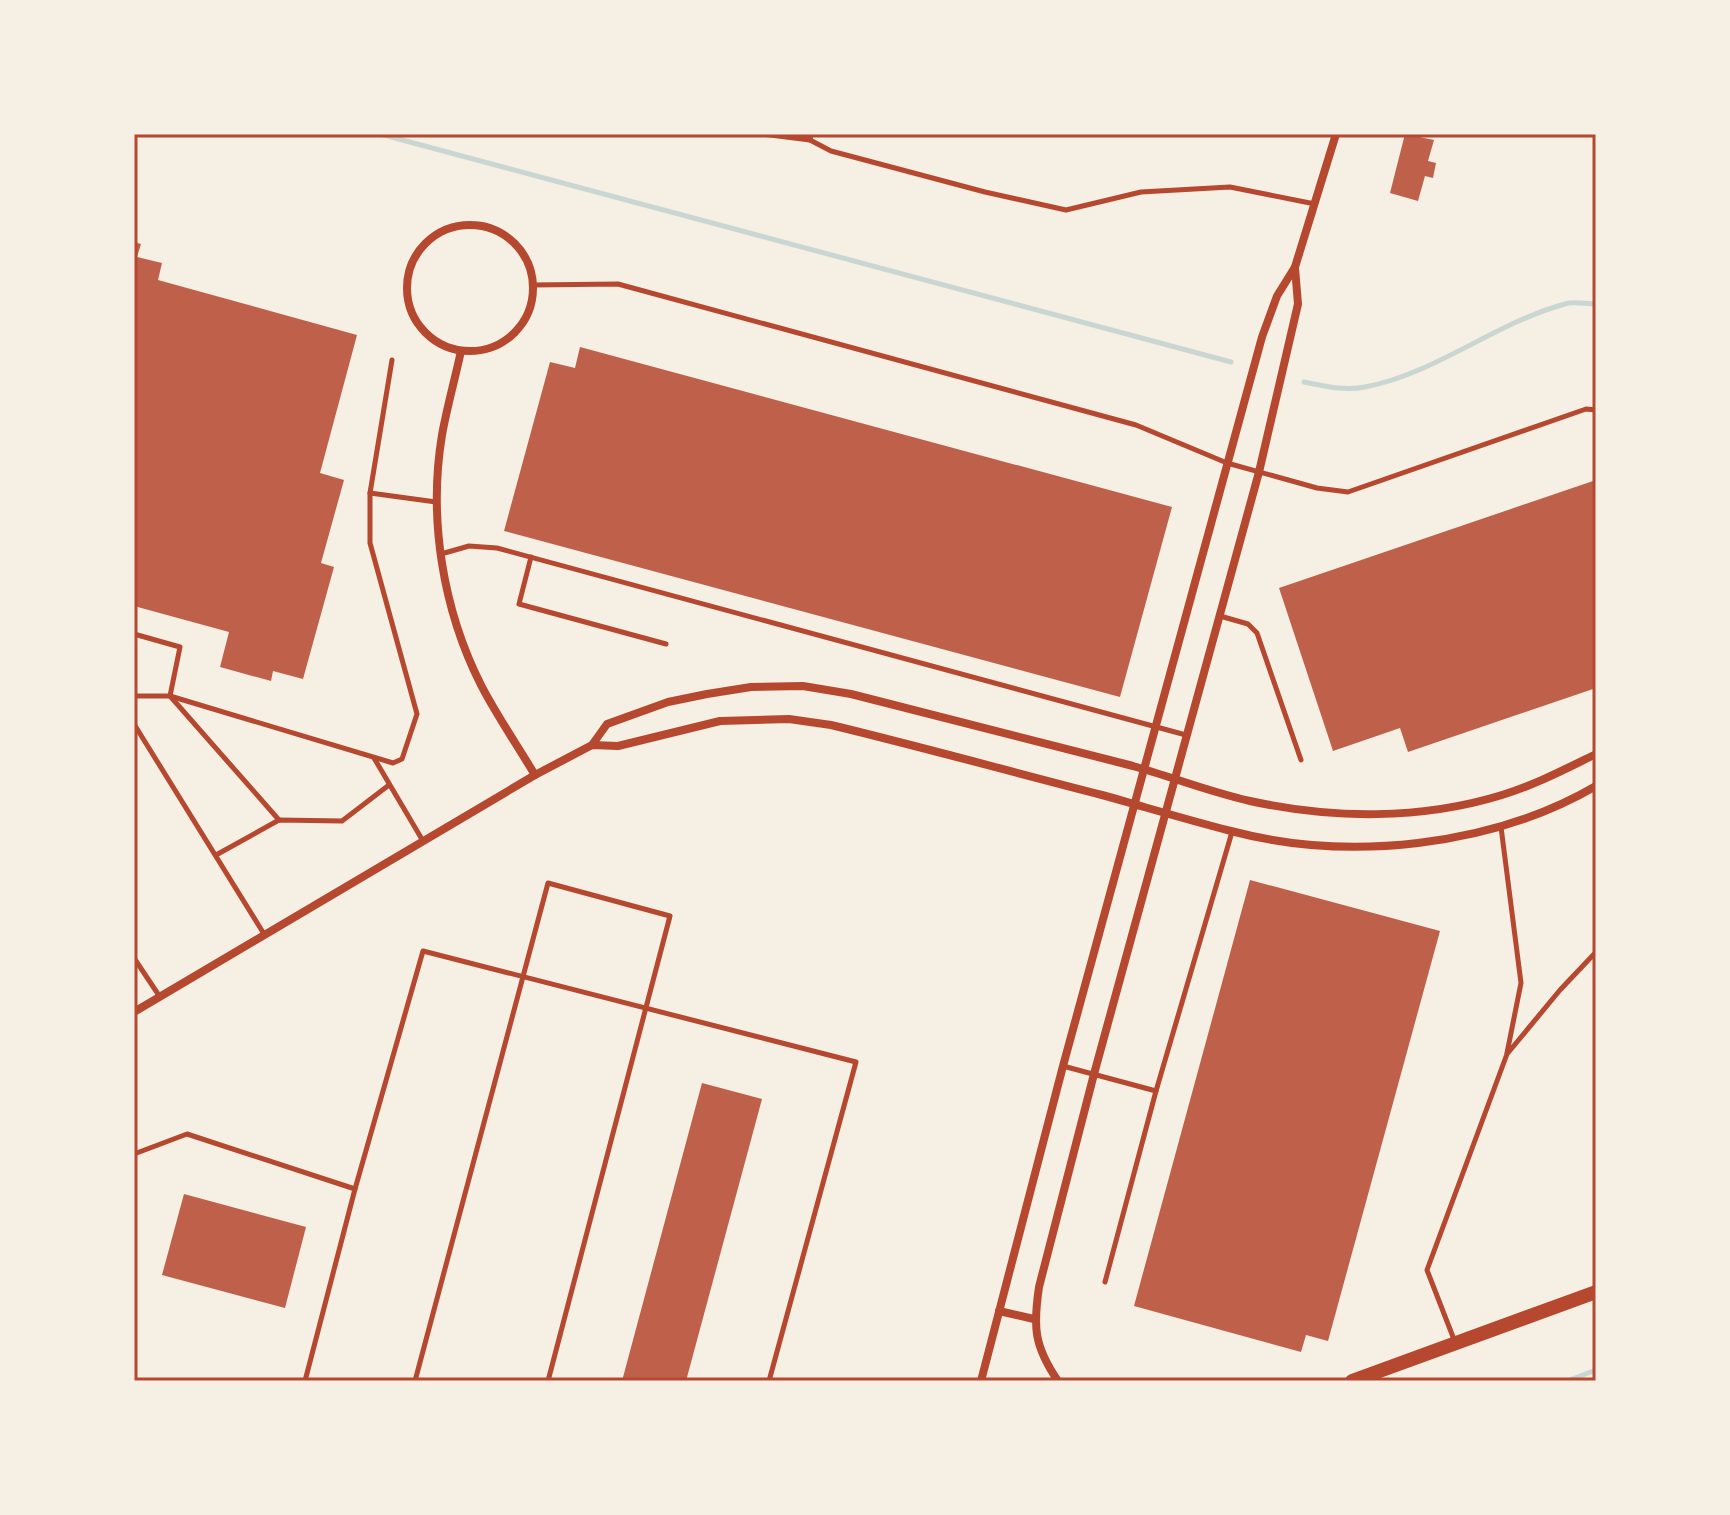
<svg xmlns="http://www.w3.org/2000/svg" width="1730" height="1515" font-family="'Exo 2',sans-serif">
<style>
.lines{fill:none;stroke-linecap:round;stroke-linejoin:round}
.stream{stroke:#c9d6d2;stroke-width:5}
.building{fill:#bf614a}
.service{stroke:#b5482f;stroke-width:5}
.minor{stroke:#b5482f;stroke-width:8}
.secondary{stroke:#b5482f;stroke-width:14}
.neatline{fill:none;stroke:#b5482f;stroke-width:3}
</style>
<rect width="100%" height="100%" fill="#f6efe4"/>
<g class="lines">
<g class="stream">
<polyline points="380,134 1231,362"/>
<path d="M 1304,382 C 1323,386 1345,391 1365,387 C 1437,373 1495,323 1565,304 C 1574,301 1586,304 1596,304"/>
<polyline points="1567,1381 1596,1370"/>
</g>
</g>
<g class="building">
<polygon points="1405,134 1434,140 1428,161 1436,163 1433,178 1425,176 1418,201 1390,193"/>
<polygon points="134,242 141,244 137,257 162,263 158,280 357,335 320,473 344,480 321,563 334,567 303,679 273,671 271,681 220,667 229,632 134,606"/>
<polygon points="580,347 1172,507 1120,697 504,531 550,362 575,368"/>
<polygon points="1596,480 1596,688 1408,752 1400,728 1333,751 1279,588"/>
<polygon points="1250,880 1440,931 1328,1341 1306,1335 1301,1352 1134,1306"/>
<polygon points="702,1083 762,1099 686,1381 622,1381"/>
<polygon points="184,1194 306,1227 285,1308 162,1275"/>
</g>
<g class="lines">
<g class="service">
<polyline points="762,134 810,140"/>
<polyline points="811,134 810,140 831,151 985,192 1066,210 1141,192 1230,187 1315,204"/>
<polyline points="532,285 618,284 1136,425 1227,463 1317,488 1348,492 1586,409 1596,410"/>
<polyline points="370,493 436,502"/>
<polyline points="441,554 469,546 497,548 1186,735"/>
<polyline points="531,557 519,604 666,644"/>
<polyline points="1220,616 1248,624 1257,633 1301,760"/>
<polyline points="134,634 180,647 170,696 393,763 402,759 417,714 370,543 370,493 392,360"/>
<polyline points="134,696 170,696 279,820"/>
<polyline points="134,724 264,934"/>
<polyline points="374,758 423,841"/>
<polyline points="1501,827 1521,983 1507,1053"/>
<polyline points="216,855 279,820 342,821 389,785"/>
<polyline points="134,958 160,997"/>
<polyline points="1063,1066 1156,1091"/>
<polyline points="134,1154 187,1134 355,1189 423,951 856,1062 769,1381"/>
<polyline points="1105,1282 1156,1091 1232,832"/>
<polyline points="1455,1342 1427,1270 1507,1054 1560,990 1596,952"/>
<polyline points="134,1378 136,1381"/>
<polyline points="305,1381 355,1189"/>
<polyline points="415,1381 548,883 670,916 548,1381"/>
</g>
<g class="minor">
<circle cx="470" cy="288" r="63"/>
<path d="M 461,351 C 455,379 447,407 442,435 C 428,519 443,610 481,685 C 497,716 517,745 535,775"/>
<path d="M 592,745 L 607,724 L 668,702 L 707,694 L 751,687 L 803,686 L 851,694 C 945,718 1039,742 1133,766 C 1172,777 1210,792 1250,801 C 1332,819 1421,820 1502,795 C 1535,785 1565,769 1596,754"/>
<path d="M 134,1012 L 535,775 L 592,745 L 618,746 L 720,721 L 789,719 L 831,725 C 922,747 1012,772 1102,795 C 1145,807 1188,820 1231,831 C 1348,862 1491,847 1596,786"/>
<polyline points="999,1311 1034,1319"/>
<polyline points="981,1381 1063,1066 1262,337 1277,296 1295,267 1336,134"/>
<path d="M 1058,1381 C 1034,1346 1033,1327 1039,1287 L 1094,1074 L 1259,472 L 1298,304 L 1295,268"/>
</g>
<polyline class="secondary" points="1352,1381 1596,1292"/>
</g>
<rect width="1730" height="1515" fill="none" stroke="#f6efe4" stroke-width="272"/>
<rect x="136" y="136" width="1458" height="1243" class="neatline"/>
</svg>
